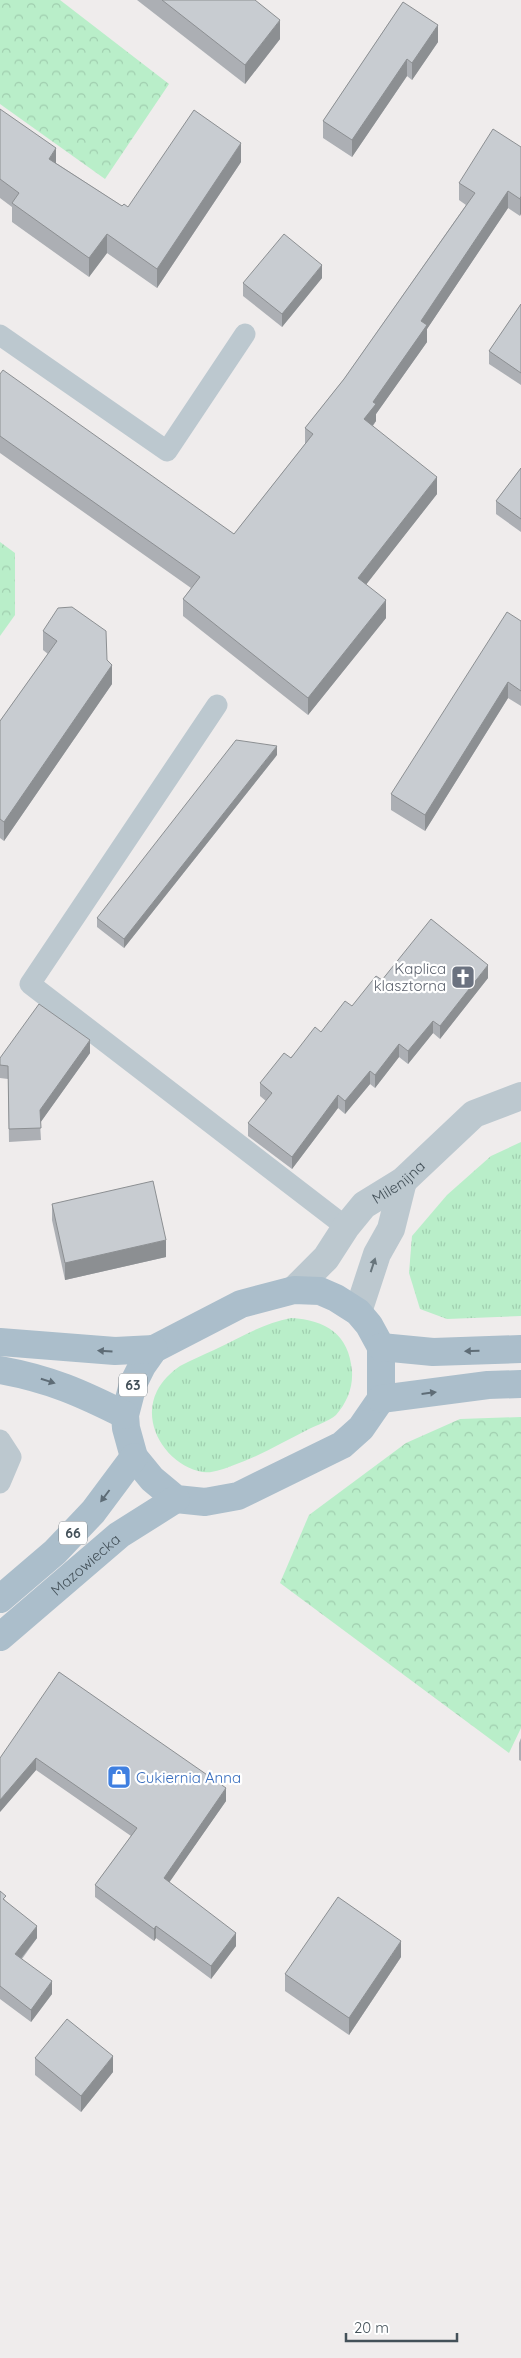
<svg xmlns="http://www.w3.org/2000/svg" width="521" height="2358" font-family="Quicksand,sans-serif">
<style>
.grass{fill:url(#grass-tufts)}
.forest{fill:url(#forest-crowns)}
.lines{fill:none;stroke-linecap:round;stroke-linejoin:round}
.service{stroke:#bcc8cf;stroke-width:21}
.minor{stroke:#bcc8cf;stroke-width:28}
.primary{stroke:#abbecb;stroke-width:28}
.wall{fill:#acafb4}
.shaded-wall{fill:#8c8f92}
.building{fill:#c8ccd1;stroke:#8c8f92}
.oneway{fill:#68757c}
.oneway2{fill:#5e6c76}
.labels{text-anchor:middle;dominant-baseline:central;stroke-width:4.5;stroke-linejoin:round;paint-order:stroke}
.shield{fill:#fff;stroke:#7c858b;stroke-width:1}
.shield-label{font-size:14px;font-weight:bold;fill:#445159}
.worship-label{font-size:15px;fill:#5b616d;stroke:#fff;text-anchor:end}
.street-label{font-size:15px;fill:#445159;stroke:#fff}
.shop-label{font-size:15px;fill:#366cbe;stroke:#fff;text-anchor:start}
</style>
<defs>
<pattern id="grass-tufts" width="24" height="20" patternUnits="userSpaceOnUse" patternTransform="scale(1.25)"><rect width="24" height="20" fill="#b9eec9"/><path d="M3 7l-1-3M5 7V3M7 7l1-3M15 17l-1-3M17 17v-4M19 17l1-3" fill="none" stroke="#a0ceaf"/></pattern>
<pattern id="forest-crowns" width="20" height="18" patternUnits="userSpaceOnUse" patternTransform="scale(1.25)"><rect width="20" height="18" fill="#b9eec9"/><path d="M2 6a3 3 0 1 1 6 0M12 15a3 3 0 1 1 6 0" fill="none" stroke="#a0ceaf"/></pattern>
</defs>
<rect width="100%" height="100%" fill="#efecec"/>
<g class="grass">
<polygon points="521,1142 521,1316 447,1319 420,1309 409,1273 412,1236 447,1195 491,1156"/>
<path d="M 291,1318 C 326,1320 349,1334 352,1371 C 353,1388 347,1402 336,1415 C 329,1421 317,1425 309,1429 C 285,1441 260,1456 234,1465 C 223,1469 210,1475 198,1471 C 165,1462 141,1423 157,1391 C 162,1381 171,1372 180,1366 C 191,1360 203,1355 214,1350 C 239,1338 264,1323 291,1318 Z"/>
</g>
<g class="forest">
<polygon points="0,0 60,0 169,84 105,179 0,104"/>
<polygon points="0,542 15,553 15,615 0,636"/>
<polygon points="521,1417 521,1728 509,1753 280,1583 309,1515 406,1443 460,1419"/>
</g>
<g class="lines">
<g class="service">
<polyline points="0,335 167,451 245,334"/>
<polyline points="217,705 30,984 346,1227"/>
<polyline points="0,1440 11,1457 0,1483"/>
</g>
<g class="minor">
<path id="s1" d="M 294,1290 L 326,1258 L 346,1227 L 364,1205 L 403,1181 L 474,1114 L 521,1096"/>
<polyline points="358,1312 377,1254 391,1229 403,1181"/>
</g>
<g class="primary">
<polygon points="294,1290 320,1291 336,1298 358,1312 369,1325 381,1347 381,1399 361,1428 342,1445 238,1496 205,1502 176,1499 152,1479 134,1457 126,1428 125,1415 133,1384 142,1366 154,1349 241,1304"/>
<polyline points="0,1342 115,1351 154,1349"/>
<polyline points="381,1347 433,1352 521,1349"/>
<path d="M 0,1370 C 50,1379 81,1393 125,1415"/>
<polyline points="381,1399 488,1385 521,1384"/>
<polyline points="0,1599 55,1552 93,1512 134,1457"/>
<path id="s2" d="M 0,1637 L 119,1535 L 176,1499"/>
</g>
</g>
<g class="wall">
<polygon points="137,0 255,0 280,39 245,84"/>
<polygon points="403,2 438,42 412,80 407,76 352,157 323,138 323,121"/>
<polygon points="0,109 56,163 122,206 128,207 241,162 157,288 107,253 89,277 12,222 12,207 0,198"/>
<polygon points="521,147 520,216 508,208 427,329 427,342 376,414 376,421 373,426 437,494 366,584 386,618 308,715 183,616 183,599 191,588 0,453 0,374 234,534 305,444 305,428 344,379 466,205 459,200 459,183"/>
<polygon points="322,278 282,327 243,296 243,283"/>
<polygon points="521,304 521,385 489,364 489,351"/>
<polygon points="521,468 521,532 496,514 496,501"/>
<polygon points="521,621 521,706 508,698 425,831 391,810 391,794"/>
<polygon points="43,631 107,660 112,684 4,841 0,838 0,721 48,654 43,650"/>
<polygon points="277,755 124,948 97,927 97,918"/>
<polygon points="488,978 440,1039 433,1033 408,1064 399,1057 375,1088 370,1084 345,1114 338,1108 292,1169 248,1136 248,1123 266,1101 260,1096 260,1083 352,1006 382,980"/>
<polygon points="90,1053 40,1123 41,1140 9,1142 8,1079 0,1078 0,1058"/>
<polygon points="52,1204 166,1257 65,1280 52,1220"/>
<polygon points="59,1672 226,1801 169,1882 236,1946 211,1979 156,1938 154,1941 95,1897 95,1885 131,1836 36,1770 0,1812"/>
<polygon points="521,1738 521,1761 519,1760 519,1743"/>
<polygon points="0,1891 6,1902 37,1938 22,1959 52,1994 31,2022 0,1999"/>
<polygon points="401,1957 349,2035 285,1991 285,1974"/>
<polygon points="35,2058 113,2072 81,2112 35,2075"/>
</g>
<g class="shaded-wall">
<polygon points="280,20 280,39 245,84 245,65"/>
<polygon points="438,25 438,42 412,80 412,63"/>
<polygon points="407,59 407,76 352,157 352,140"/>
<polygon points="241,143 241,162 157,288 157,269"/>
<polygon points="56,148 56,167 49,159"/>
<polygon points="508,191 508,208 427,329 427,342 376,414 376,421 364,436 364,419 373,402 421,321"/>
<polygon points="521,196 521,214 520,216 520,199"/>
<polygon points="107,234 107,253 89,277 89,258"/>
<polygon points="322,265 322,278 282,327 282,314"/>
<polygon points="437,477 437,494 358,595 358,578"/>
<polygon points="386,600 386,618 308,715 308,698"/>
<polygon points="112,665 112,684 4,841 4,822"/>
<polygon points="508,682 508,698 425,831 425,815"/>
<polygon points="277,746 277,755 124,948 124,939"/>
<polygon points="488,965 488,978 440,1039 440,1026"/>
<polygon points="433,1021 433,1033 408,1064 408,1051"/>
<polygon points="90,1040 90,1053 40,1123 40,1110"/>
<polygon points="399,1044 399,1057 375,1088 375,1075"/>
<polygon points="370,1071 370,1084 345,1114 345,1101"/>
<polygon points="338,1095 338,1108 292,1169 292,1157"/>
<polygon points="166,1240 166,1257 65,1280 65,1263"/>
<polygon points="36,1758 36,1770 0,1812 0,1800"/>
<polygon points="226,1788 226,1801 164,1890 164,1878"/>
<polygon points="37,1926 37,1938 15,1966 15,1954"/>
<polygon points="156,1926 156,1938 154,1941 154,1929"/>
<polygon points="236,1933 236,1946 211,1979 211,1966"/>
<polygon points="401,1941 401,1957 349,2035 349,2018"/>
<polygon points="52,1981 52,1994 31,2022 31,2010"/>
<polygon points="113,2056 113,2072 81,2112 81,2096"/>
</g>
<g class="building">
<polygon points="162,0 255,0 280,20 245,65"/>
<polygon points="403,2 438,25 412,63 407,59 352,140 323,121"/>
<polygon points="0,109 56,148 49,159 122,206 124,204 128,207 194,110 241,143 157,269 107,234 89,258 12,203 19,193 0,179"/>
<polygon points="493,129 521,147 521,196 520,199 508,191 421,321 427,325 373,402 376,404 364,419 437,477 358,578 386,600 308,698 183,599 200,577 0,436 0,374 3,370 234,534 313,434 305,428 344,379 475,193 459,183"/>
<polygon points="284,234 322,265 282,314 243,283"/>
<polygon points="521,304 521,373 489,351"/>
<polygon points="521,468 521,519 496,501"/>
<polygon points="72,607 106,631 107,660 112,665 4,822 0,819 0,721 57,641 43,631 58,608"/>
<polygon points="507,612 521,621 521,691 508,682 425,815 391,794"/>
<polygon points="236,740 277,746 124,939 97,918"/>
<polygon points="431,919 488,965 440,1026 433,1021 408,1051 399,1044 375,1075 370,1071 345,1101 338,1095 292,1157 248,1123 272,1093 260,1083 284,1053 291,1058 315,1027 321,1032 345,1001 352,1006 376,976 382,980"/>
<polygon points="39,1004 90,1040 40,1110 41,1128 9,1129 8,1066 0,1065 0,1058"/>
<polygon points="153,1181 166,1240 65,1263 52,1204"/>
<polygon points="59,1672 226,1788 164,1878 236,1933 211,1966 156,1926 154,1929 95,1885 137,1828 36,1758 0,1800 0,1758"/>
<polygon points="0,1891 6,1896 3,1899 37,1926 15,1954 52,1981 31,2010 0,1986"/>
<polygon points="338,1897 401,1941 349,2018 285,1974"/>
<polygon points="67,2019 113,2056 81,2096 35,2058"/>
</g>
<defs><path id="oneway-solid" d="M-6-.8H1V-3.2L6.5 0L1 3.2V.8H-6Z" transform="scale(1.25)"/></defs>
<use class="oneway" href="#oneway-solid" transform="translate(373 1265) rotate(-72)"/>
<g class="oneway2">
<use href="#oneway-solid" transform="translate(105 1351) rotate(-176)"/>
<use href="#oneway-solid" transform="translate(472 1351) rotate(178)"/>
<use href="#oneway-solid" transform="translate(48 1381) rotate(18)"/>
<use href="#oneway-solid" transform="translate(429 1393) rotate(-7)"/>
<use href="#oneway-solid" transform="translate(105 1496) rotate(127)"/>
</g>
<defs>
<g id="church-square" transform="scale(1.25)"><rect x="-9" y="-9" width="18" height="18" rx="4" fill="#6b7280" stroke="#fff"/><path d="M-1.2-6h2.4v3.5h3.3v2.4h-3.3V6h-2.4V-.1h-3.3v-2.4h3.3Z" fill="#fff"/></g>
<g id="shop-square" transform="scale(1.25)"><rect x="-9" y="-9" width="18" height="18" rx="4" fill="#3f7fe0" stroke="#fff"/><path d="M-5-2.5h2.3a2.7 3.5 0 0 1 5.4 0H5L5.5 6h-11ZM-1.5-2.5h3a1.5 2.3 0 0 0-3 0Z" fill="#fff"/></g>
</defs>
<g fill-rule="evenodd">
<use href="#church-square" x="463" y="977"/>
<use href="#shop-square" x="119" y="1777"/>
</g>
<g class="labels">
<g class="shield">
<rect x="119" y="1373.5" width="28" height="23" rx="4"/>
<rect x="59" y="1521.5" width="28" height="23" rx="4"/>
</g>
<g class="shield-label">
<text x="133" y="1385">63</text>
<text x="73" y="1533">66</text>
</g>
<g class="worship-label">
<text x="446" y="968">Kaplica<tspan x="446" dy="17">klasztorna</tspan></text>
</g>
<g class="street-label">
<text stroke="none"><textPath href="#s1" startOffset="152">Milenijna</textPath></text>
<text stroke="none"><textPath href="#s2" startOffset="112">Mazowiecka</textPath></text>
</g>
<g class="shop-label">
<text x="136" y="1777">Cukiernia Anna</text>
</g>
</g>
<path d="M346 2333v8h111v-8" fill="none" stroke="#445159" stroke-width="2.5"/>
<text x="354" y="2333" font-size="15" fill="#445159" stroke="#ffffff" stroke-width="4" paint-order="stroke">20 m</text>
</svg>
